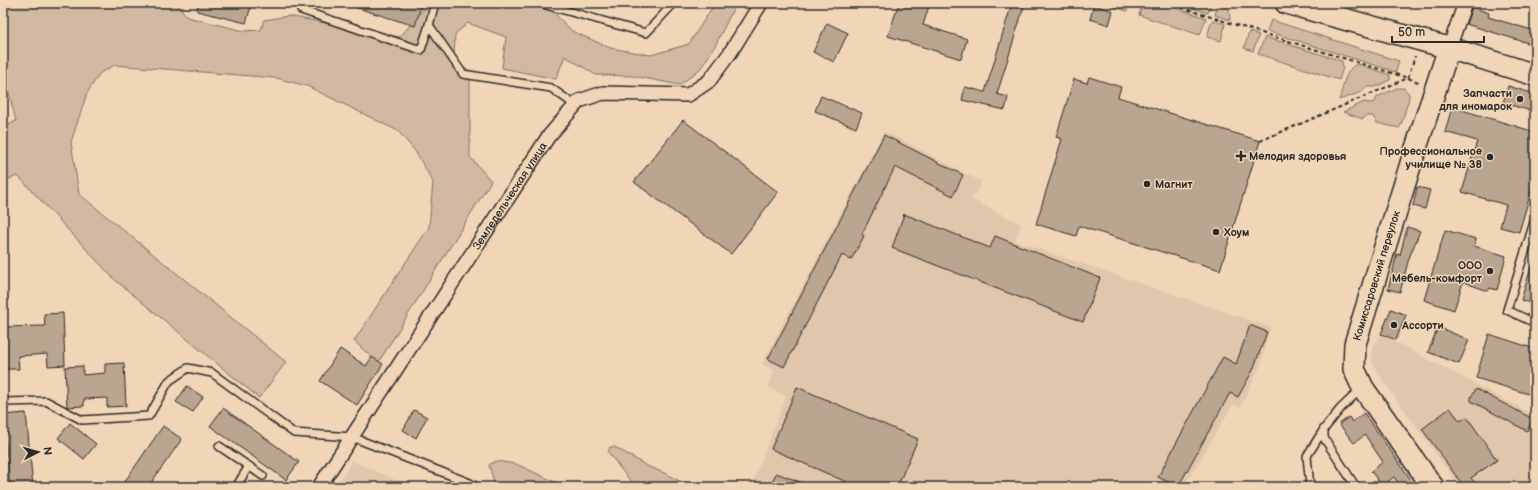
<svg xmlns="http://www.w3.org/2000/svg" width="1538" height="490" font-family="'Balsamiq Sans',sans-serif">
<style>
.built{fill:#e0c7ab}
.green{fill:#d0b9a0;stroke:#7e7266}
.building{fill:#baa590;stroke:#2b2b2b}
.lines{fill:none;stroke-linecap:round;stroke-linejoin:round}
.service-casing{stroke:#2b2b2b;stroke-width:10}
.minor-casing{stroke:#2b2b2b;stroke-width:16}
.primary-casing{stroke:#2b2b2b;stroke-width:24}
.path{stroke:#2b2b2b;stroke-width:2;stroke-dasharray:4 3;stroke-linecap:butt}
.service{stroke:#f1d5b7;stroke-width:7}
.minor{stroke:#f1d5b7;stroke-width:13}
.primary{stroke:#f1d5b7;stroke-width:21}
.poi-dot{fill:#2b2b2b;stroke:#f1d5b7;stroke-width:1.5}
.labels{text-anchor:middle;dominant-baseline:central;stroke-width:3;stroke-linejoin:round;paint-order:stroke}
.poi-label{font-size:11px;font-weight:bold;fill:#2b2b2b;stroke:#f1d5b7;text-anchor:start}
.street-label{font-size:11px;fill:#2b2b2b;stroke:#f1d5b7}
</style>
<rect width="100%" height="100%" fill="#f1d5b7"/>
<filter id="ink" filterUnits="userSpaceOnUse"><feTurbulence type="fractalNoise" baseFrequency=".025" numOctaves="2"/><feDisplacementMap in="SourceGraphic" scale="8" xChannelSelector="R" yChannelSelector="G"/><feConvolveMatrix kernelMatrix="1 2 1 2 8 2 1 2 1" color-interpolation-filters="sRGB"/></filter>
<g filter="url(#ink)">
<g class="built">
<polygon points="884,131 982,182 972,199 1021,224 1015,241 1270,327 1261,364 1240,408 1233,404 1184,487 751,487 786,397 768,387 774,371 762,364"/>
<polygon points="1381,334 1535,416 1535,487 1460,487 1384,382 1372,362 1372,349"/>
<polygon points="352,461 412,487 336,487"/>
</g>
<g class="green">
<polygon points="3,3 170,3 180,7 187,17 244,31 261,30 264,20 288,16 400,37 429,3 544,3 572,31 610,48 651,55 689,44 715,3 736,3 716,44 701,68 680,85 633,76 596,75 565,56 556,79 502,68 506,37 468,23 455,34 454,60 470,72 470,157 491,181 378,363 354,341 429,227 433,182 415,151 398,131 307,86 276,78 115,65 100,73 87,93 71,142 79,194 286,362 259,398 115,280 18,176 3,181 3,128 16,121 3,69"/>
<polygon points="1101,3 1129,3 1127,11"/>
<polygon points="1143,3 1161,3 1206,18 1200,35 1139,15"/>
<polygon points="1178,3 1211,3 1208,13"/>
<polygon points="1218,4 1226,7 1229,9 1230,20 1215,15"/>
<polygon points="1212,20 1225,24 1221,41 1207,37"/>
<polygon points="1271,20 1399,61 1396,72 1267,31"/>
<polygon points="1249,32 1259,35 1253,51 1244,48"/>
<polygon points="1265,37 1342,61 1343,68 1339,80 1258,54"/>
<path d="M 1358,64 L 1390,75 L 1390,80 L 1375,87 L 1366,87 L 1362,92 L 1339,100 C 1343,89 1345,67 1358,64 Z"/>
<polygon points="1397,88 1404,88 1409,94 1409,98 1401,125 1399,128 1377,123 1373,116 1366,116 1363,119 1343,112 1364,102 1370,103 1375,102 1377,97"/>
<polygon points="610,447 615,447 647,466 664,473 691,487 638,487 627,477 608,452"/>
<polygon points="496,461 516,464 566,487 499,487 494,482 489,465"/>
</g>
<g class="building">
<polygon points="198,3 252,3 246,23 197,11"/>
<polygon points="348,3 422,3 415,26 348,5"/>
<polygon points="899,3 930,3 923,25 967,39 961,59 888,36"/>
<polygon points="1012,3 1025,3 997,94 1008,97 1005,110 962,100 965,87 985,92"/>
<polygon points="1094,5 1113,11 1109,25 1090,19"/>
<polygon points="1472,7 1489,13 1488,17 1535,31 1531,44 1466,24"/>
<polygon points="827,23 848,33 834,62 813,52"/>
<polygon points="1089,77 1121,87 1118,97 1260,141 1220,270 1079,226 1076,236 1036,224 1062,139 1056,137 1074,79 1087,83"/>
<polygon points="1508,86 1535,94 1535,112 1503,103"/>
<polygon points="821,96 862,113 856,128 815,111"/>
<polygon points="1452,107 1535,132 1535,178 1519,232 1500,227 1506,205 1462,192 1477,141 1445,132"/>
<polygon points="683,120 778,192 731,254 634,182"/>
<polygon points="884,135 963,175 953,196 895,167 862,234 864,236 851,260 842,255 784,367 768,359"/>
<polygon points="1417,187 1430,190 1425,209 1413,206"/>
<polygon points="904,214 990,248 995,236 1100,278 1083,322 892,248"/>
<polygon points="1407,227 1420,231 1409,258 1400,292 1388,289 1397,254 1400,255"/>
<polygon points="1445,230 1476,239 1474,246 1506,256 1497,290 1490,288 1488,291 1463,282 1454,310 1424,300"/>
<polygon points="1533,261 1535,262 1535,305 1521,300"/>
<polygon points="1391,309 1406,315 1396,340 1381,334"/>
<polygon points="63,313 65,365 48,366 47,354 18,356 19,369 3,369 3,327 45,326 44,314"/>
<polygon points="1250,325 1267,332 1253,370 1238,397 1230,393 1178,487 1158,477 1223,357 1236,364"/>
<polygon points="1438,327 1469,340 1459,364 1428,352"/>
<polygon points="1489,334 1535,349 1535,396 1476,378"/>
<polygon points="340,349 366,366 372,357 383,364 357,405 320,381"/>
<polygon points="124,363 126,406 107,407 107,398 84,399 84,406 67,407 65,367 83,366 83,375 105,373 105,364"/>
<polygon points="187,386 203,397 193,412 176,402"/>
<polygon points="797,387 918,439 897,487 858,487 771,449"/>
<polygon points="1476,389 1533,419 1527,431 1471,401 1471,397"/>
<polygon points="223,408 299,462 286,480 210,426"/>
<polygon points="1450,408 1460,421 1467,417 1497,460 1471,478 1478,487 1464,487 1422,429"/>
<polygon points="414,410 427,417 416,438 403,430"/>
<polygon points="26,413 33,487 10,487 3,415"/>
<polygon points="1364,413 1402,467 1416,487 1401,487 1394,477 1382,486 1371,471 1383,462 1365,435 1354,443 1339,424 1349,417 1352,422"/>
<polygon points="70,423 96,444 84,459 58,438"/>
<polygon points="163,426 182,439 148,487 121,487"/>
<polygon points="776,473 811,486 811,487 770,487"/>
</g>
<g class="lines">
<g class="service-casing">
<g id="service">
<polyline points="546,3 546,5 646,33 674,3"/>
<polyline points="301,10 421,50 429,25 463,74 551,88 575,105"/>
<polyline points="429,25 435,3"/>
<polyline points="1535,219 1507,310 1535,323"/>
<polyline points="3,402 46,401 82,420 149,416 169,381 188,368 212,373 294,433 352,437 470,483 477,487"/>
<polyline points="1324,429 1324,438 1356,487"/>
<polyline points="219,446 263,476"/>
<polyline points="236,487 249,466"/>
<polyline points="1310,487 1307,456 1324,429 1341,408 1361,389"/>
</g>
</g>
<g class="minor-casing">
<g id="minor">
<polyline points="1449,48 1465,3"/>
<path id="s1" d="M 319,487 L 548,137 L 579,101 L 603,93 L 688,95 L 709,81 L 730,53 L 761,3"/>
</g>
</g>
<g class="primary-casing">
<g id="primary">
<polyline points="1286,3 1449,48 1535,75"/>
<path id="s2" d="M 1433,487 L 1363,388 L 1354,369 L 1355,344 L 1412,160 L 1449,48"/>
</g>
</g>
<g class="path">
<polyline points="1168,3 1236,25 1408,78 1415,56"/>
<polyline points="1260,141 1408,78 1421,83"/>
</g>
<use href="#service" class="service"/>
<use href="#minor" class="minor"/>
<use href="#primary" class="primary"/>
</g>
</g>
<g class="poi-dot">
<circle cx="1520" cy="99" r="4"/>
<path d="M1239 150h4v4h4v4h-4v4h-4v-4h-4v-4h4z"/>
<circle cx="1490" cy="157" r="4"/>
<circle cx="1147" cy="184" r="4"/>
<circle cx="1216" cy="232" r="4"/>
<circle cx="1490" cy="271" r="4"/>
<circle cx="1394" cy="325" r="4"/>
</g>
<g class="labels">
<g class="poi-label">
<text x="1512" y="93" text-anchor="end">Запчасти<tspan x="1512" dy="13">для иномарок</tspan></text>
<text x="1482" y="151" text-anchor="end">Профессиональное<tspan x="1482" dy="13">училище № 38</tspan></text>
<text x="1249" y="156">Мелодия здоровья</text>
<text x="1155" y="184">Магнит</text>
<text x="1224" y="232">Хоум</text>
<text x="1482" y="265" text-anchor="end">ООО<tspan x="1482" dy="13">Мебель-комфорт</tspan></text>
<text x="1402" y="325">Ассорти</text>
</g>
<g class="street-label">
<text stroke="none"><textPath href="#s1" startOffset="348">Земледельческая улица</textPath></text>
<text stroke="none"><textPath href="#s2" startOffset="239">Комиссаровский переулок</textPath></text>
</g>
</g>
<rect width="1538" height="490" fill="none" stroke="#f1d5b7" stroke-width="16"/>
<rect x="8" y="8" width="1522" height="474" fill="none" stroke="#2b2b2b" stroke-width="1.5" filter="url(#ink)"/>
<g transform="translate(38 452) rotate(84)" stroke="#f1d5b7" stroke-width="3" paint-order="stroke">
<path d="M0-3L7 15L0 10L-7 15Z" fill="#2b2b2b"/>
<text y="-6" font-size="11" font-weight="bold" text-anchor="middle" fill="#2b2b2b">N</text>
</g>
<path d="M1392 36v6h92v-6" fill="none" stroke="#2b2b2b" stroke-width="2"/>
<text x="1398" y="36" font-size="12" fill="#2b2b2b" stroke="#f1d5b7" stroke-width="3" paint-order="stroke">50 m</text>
</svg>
